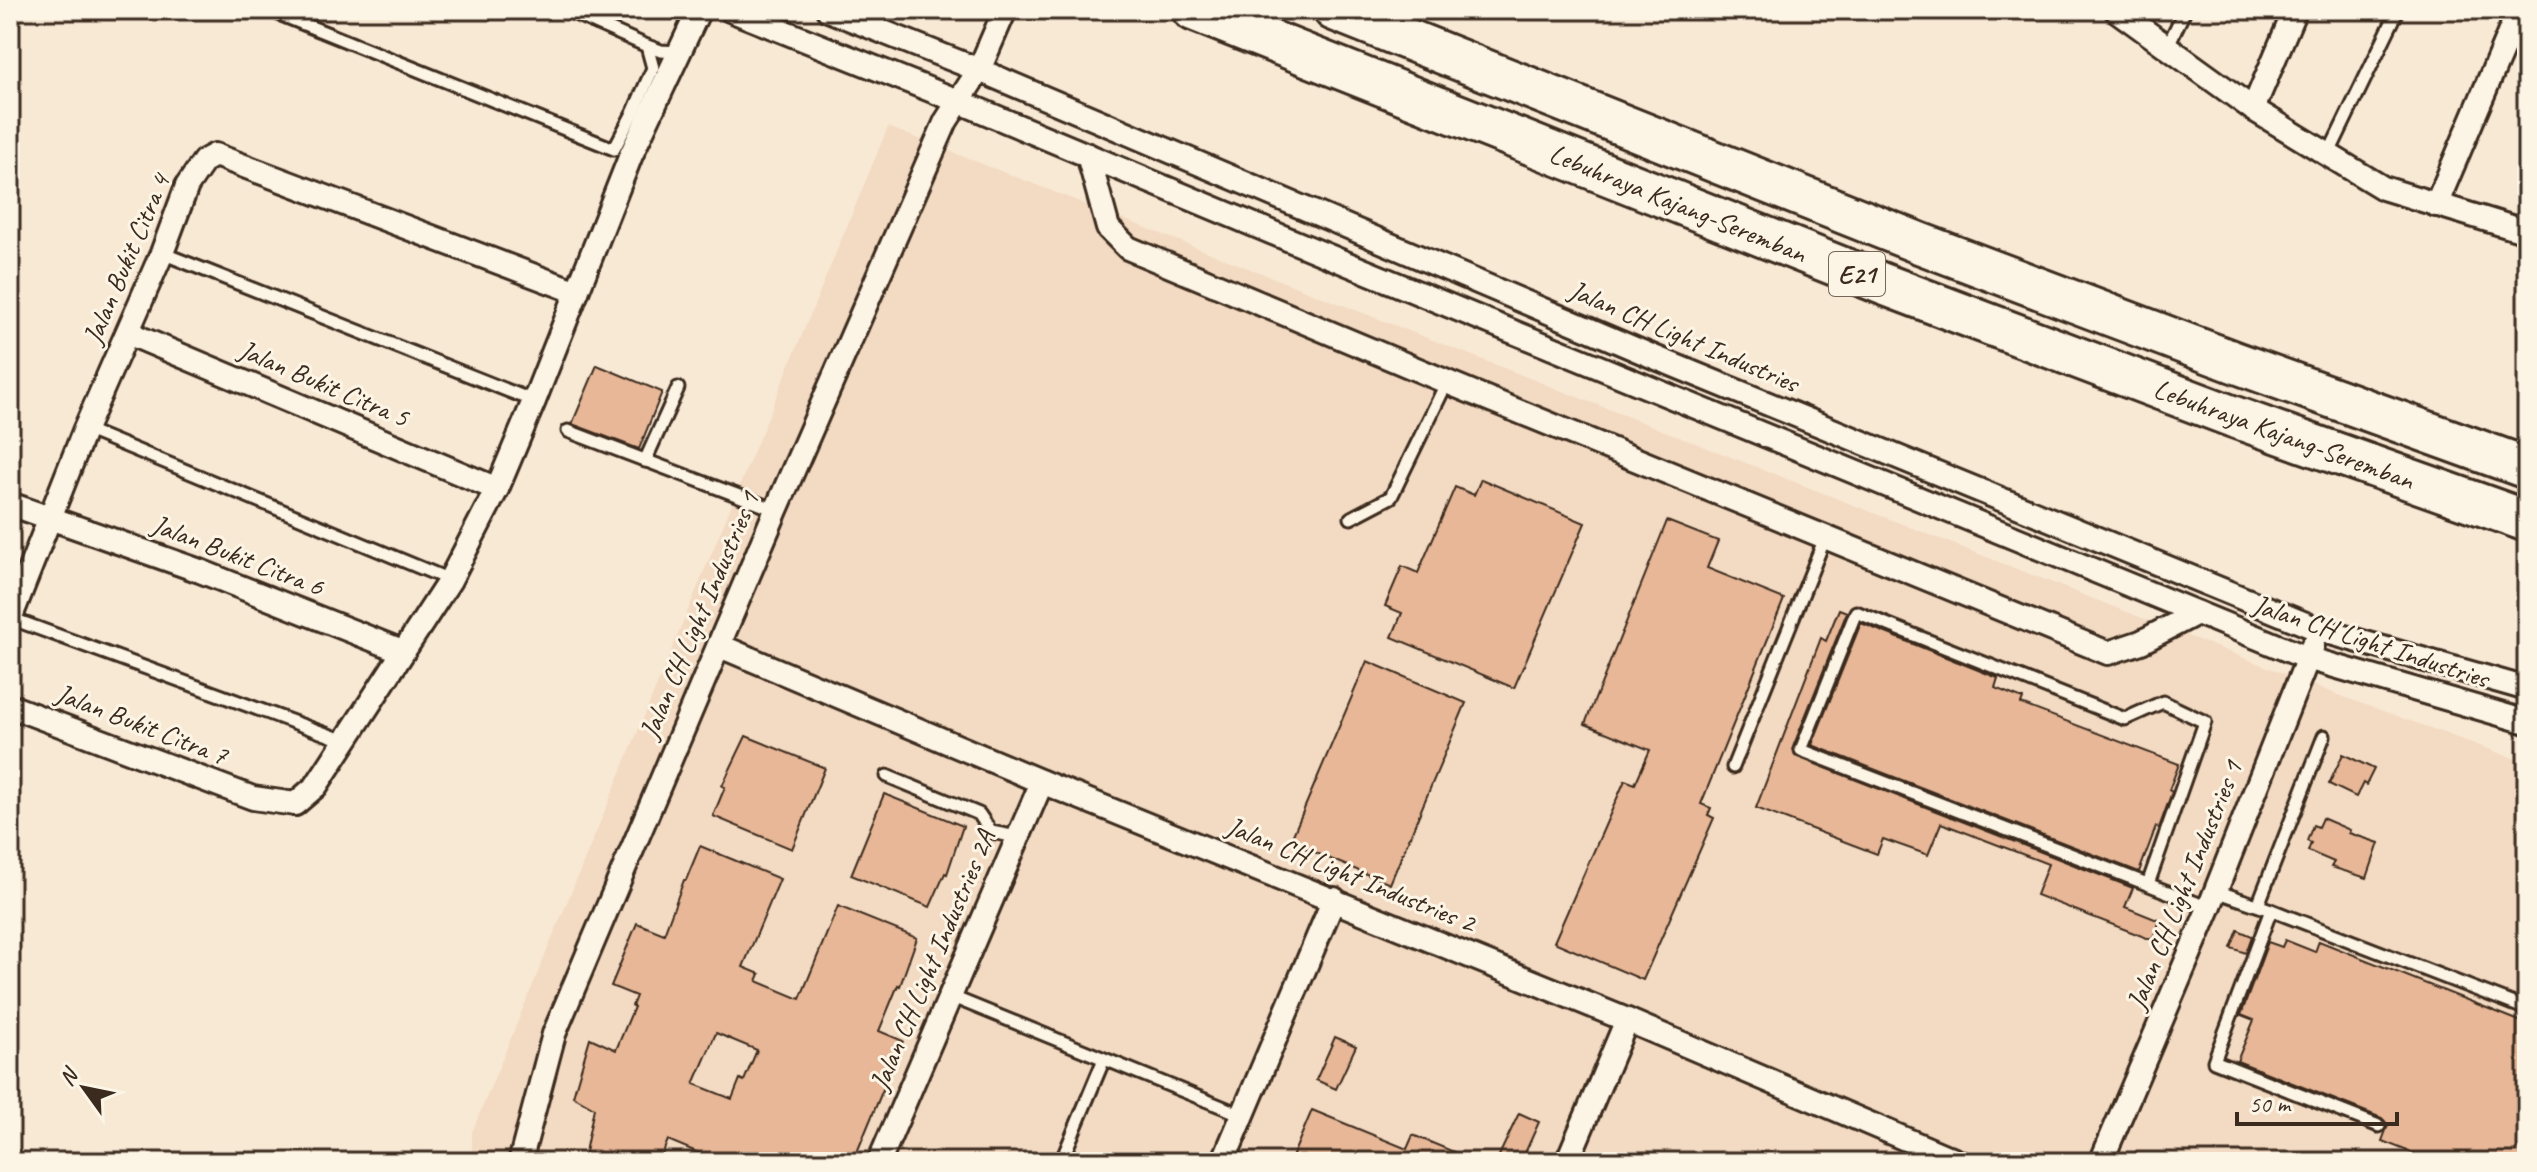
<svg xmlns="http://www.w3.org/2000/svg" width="2537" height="1172" font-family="Caveat,sans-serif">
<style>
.built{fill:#f3dac2}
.building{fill:#e7b797;stroke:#3b2a1e;stroke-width:2;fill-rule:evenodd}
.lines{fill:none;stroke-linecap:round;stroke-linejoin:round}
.service-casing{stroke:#3b2a1e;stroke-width:17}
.minor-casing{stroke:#3b2a1e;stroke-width:28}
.motorway-casing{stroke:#3b2a1e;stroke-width:46}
.service{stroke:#fcf5e5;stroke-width:11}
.minor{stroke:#fcf5e5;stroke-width:22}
.motorway{stroke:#fcf5e5;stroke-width:40}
.labels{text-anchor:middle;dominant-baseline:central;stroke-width:6;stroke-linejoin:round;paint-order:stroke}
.shield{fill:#fcf5e5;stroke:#75675a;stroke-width:2}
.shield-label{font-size:26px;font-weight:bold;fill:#3b2a1e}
.street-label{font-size:28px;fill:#3b2a1e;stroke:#fcf5e5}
</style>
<rect width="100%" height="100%" fill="#f8e9d5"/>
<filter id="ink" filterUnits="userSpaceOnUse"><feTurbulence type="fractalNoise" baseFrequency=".0125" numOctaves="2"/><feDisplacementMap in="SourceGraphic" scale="16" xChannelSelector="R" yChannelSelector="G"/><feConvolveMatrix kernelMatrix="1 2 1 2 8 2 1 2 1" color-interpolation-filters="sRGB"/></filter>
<g filter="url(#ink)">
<polygon class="built" points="888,127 2349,699 2527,763 2527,1162 472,1162 472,1132"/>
<g class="building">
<polygon points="597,365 662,392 639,449 572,424"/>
<polygon points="1481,479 1585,523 1514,688 1392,637 1402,613 1385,606 1402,566 1418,573 1455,487 1474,495"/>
<polygon points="1667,521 1718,541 1707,568 1784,599 1701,804 1711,808 1708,815 1714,818 1643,980 1554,942 1625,780 1635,784 1650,750 1585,724"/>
<polygon points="1839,609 1847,612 1793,747 1795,756 2133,888 2125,907 2160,921 2152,940 2036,895 2048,864 1941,823 1928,855 1883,839 1877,854 1756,808 1821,638 1826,641"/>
<polygon points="1861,623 1998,678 1995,688 2023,699 2021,704 2179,764 2169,790 2172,792 2159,828 2156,827 2139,872 1812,745"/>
<polygon points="1367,661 1466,703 1390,884 1290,842"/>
<polygon points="746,736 825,768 792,849 713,816 725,787 722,786"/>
<polygon points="2343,754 2374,769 2366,785 2363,783 2356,797 2329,784"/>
<polygon points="884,794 963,826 947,874 945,873 930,907 851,875"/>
<polygon points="2322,818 2350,830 2349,833 2379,843 2367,878 2331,867 2334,862 2308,851 2311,843 2307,841 2313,825 2318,827"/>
<path d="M 700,846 L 780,879 L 743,967 L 760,974 L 757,981 L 800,999 L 838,906 L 917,938 L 900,986 L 898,985 L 879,1031 L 903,1041 L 853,1162 L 709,1162 L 711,1158 L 668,1140 L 659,1162 L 583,1162 L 594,1108 L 573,1096 L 590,1038 L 616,1050 L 634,1007 L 632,1006 L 636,996 L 611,986 L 637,923 L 664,934 L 684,880 L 686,880 ZM 716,1033 L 757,1050 L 744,1081 L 740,1079 L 732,1099 L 694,1084 Z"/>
<polygon points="2238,930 2252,936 2246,953 2231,948"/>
<polygon points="2285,940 2315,952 2319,941 2527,1024 2527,1162 2435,1162 2382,1141 2388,1125 2382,1118 2237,1061 2254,1020 2241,1015 2268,942 2282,947"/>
<polygon points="1335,1037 1356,1046 1336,1089 1316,1080"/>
<polygon points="1312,1110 1407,1149 1413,1135 1478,1162 1290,1162"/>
<polygon points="1519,1113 1539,1122 1521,1162 1496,1162"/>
</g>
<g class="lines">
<g class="service-casing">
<g id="service">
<polyline points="269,10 614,149 634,111 653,68 647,46 566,10"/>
<polyline points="647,46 661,51 679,52"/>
<polyline points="2167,47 2185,10"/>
<polyline points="2328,155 2398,10"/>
<polyline points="162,253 534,401"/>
<polyline points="85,429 450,580"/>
<polyline points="568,431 776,510"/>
<polyline points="645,461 678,388"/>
<polyline points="1351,518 1391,497 1447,382"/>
<polyline points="10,618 345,741"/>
<polyline points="1733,767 1825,538"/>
<polyline points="887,776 979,814 991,832 1017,837"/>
<polyline points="2148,884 2205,722 2163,702 2125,719 1856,612 1801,750 2209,908"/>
<polyline points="2216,891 2271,910 2214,1061 2379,1126"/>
<polyline points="2258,905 2324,736"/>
<polyline points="2271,910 2527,1009"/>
<polyline points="950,996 1242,1115"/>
<polyline points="1061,1162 1104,1059"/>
</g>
</g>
<g class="minor-casing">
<g id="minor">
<polyline points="730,10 958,101 1309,248 2307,658 2527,722"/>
<polyline points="828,10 979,70 1654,357 2320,630 2527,689"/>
<polyline points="2116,10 2253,109 2383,188 2527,232"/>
<polyline points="2253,109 2295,10"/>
<polyline points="1088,155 1108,228 1128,248 1447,382 2108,653 2141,642 2197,613"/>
<polyline points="2436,205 2519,10"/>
<polyline points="128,333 497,489"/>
<polyline points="10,504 200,571 402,651"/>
<polyline points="10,619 85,429 162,253 187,186 204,161 215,155 577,292"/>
<polyline points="720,646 1042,782 1627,1020 1959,1162"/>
<polyline points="10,706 253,798 295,804 316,786 450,580 497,489 534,401 631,155 699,10"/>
<polyline points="520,1162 554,1034 776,510 946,121 979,70 1005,10"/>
<polyline points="879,1162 1042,782"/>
<polyline points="1223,1162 1334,899"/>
<polyline points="1567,1162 1627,1020"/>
<polyline points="2101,1162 2209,908 2313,645"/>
</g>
</g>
<g class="motorway-casing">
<g id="motorway">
<polyline points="1193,10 1883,284 2234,417 2527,521"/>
<polyline points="1334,10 1919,243 2234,362 2527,468"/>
</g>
</g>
<use href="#service" class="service"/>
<use href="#minor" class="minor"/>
<use href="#motorway" class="motorway"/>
</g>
</g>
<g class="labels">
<rect class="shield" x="1829" y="252" width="56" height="44" rx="6"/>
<g class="shield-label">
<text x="1857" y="274">E21</text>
</g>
<g class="street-label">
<text transform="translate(1678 203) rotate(22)">Lebuhraya Kajang-Seremban</text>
<text transform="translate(126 259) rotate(-67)">Jalan Bukit Citra 4</text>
<text transform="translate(1684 336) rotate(23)">Jalan CH Light Industries</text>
<text transform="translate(324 383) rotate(23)">Jalan Bukit Citra 5</text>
<text transform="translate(2284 434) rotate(20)">Lebuhraya Kajang-Seremban</text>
<text transform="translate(238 555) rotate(21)">Jalan Bukit Citra 6</text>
<text transform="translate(699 615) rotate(-67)">Jalan CH Light Industries 1</text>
<text transform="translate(2371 641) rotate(18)">Jalan CH Light Industries</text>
<text transform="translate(142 724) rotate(21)">Jalan Bukit Citra 7</text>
<text transform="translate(1351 874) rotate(22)">Jalan CH Light Industries 2</text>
<text transform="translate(2184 885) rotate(-68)">Jalan CH Light Industries 1</text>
<text transform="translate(932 960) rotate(-67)">Jalan CH Light Industries 2A</text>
</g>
</g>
<rect width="2537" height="1172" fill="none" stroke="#fcf5e5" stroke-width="40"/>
<rect x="20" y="20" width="2497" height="1132" fill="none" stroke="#3b2a1e" stroke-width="3" filter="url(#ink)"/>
<g transform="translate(84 1088) rotate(303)" stroke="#fcf5e5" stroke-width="6" paint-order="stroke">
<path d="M0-6L14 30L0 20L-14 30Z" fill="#3b2a1e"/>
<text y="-12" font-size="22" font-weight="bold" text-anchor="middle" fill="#3b2a1e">N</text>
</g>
<path d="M2237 1112v12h160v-12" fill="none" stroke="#3b2a1e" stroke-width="4"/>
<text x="2249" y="1112" font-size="24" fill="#3b2a1e" stroke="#fcf5e5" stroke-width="6" paint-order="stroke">50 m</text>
</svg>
